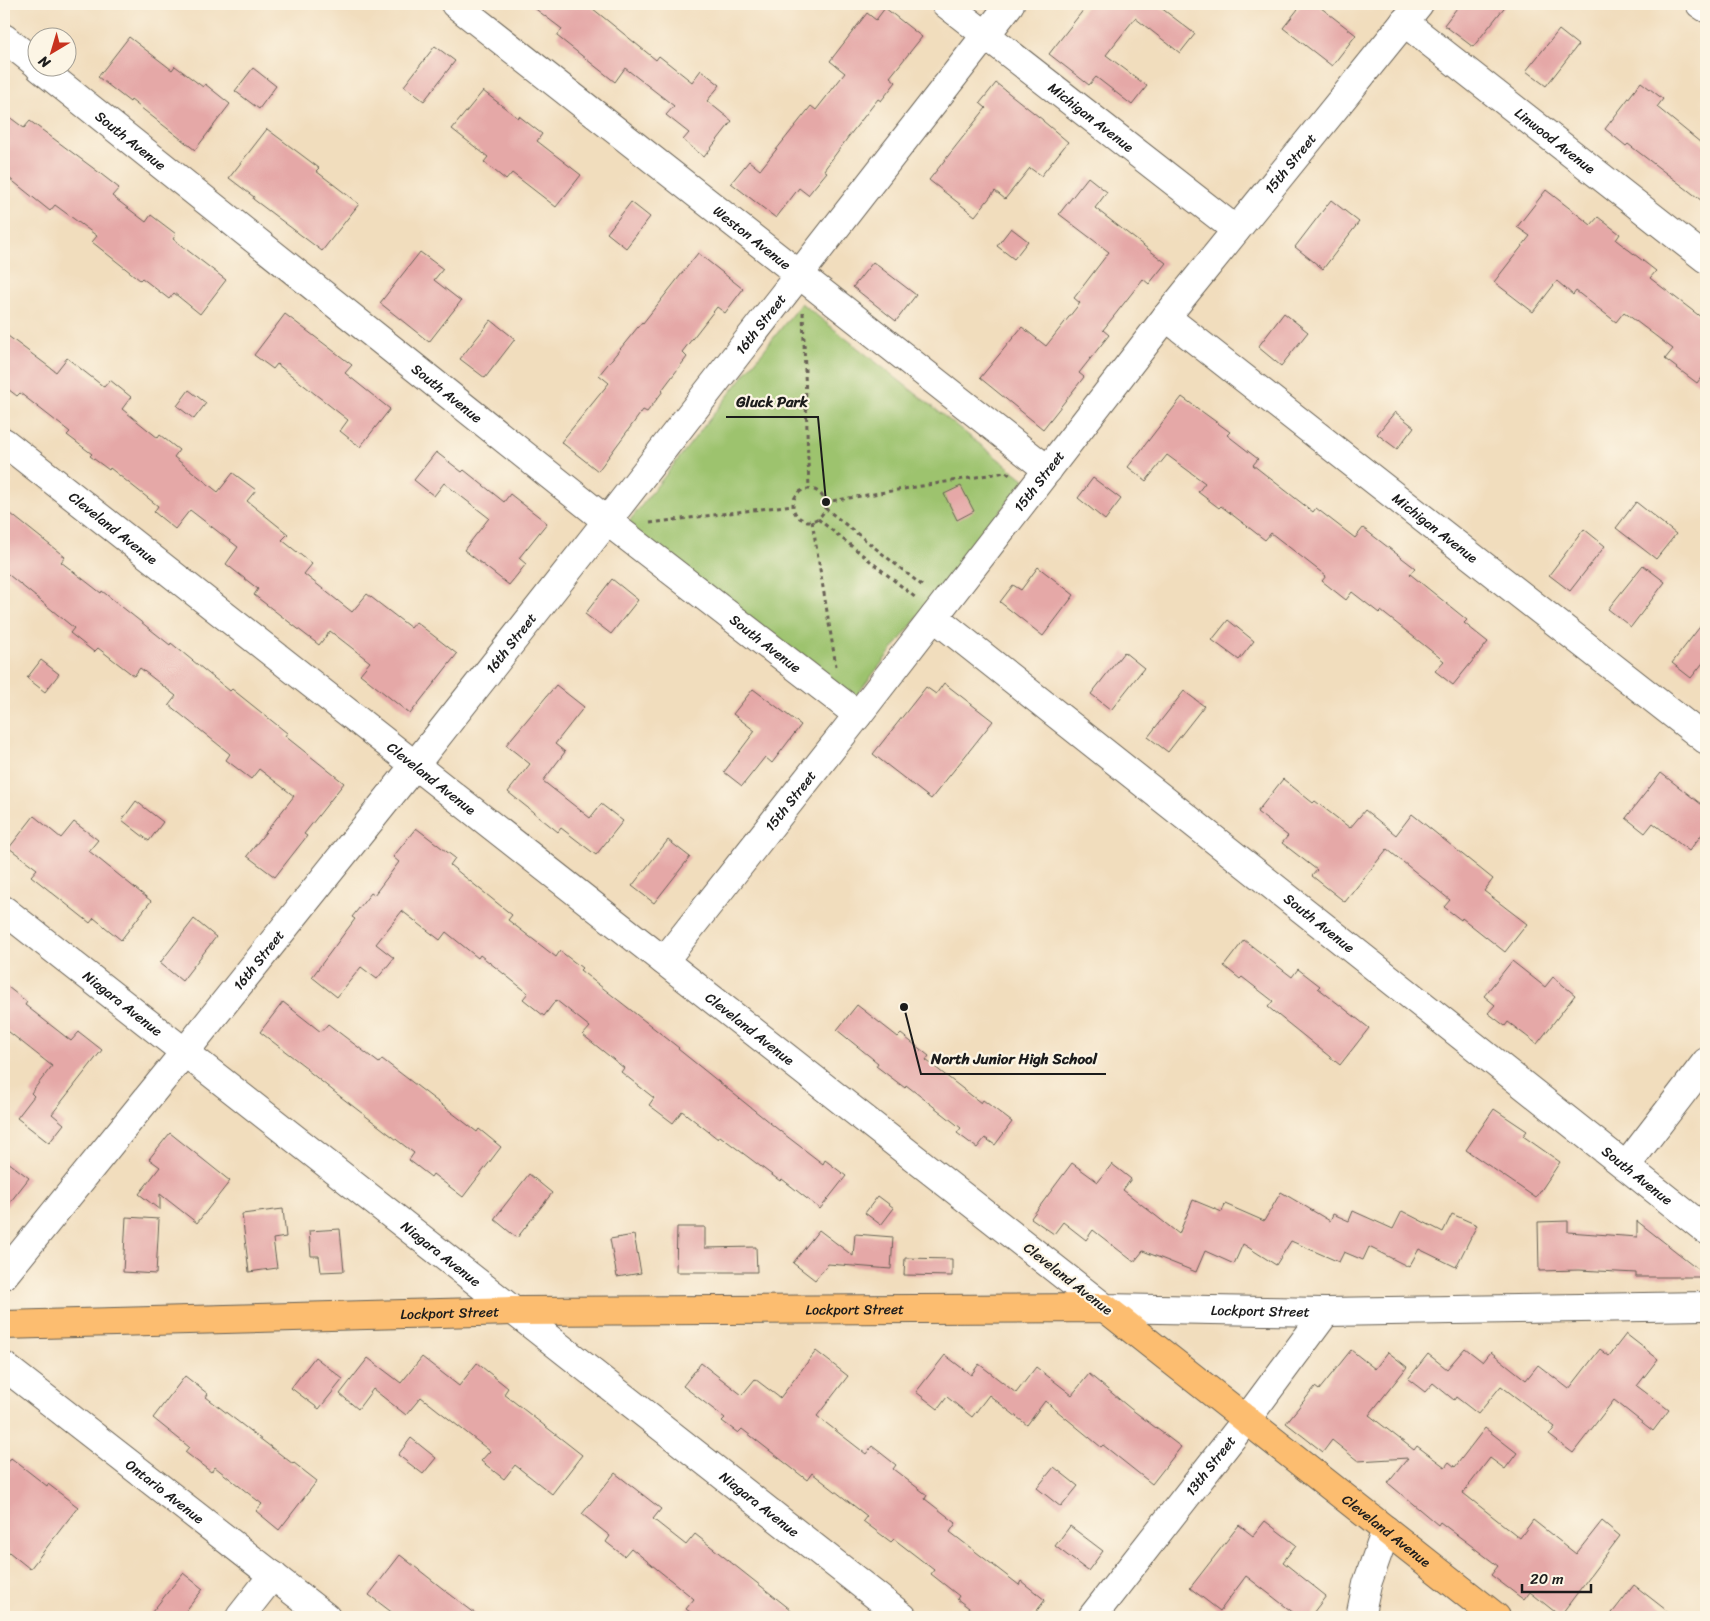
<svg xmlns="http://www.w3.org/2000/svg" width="1710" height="1621" font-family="Sriracha,sans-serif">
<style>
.green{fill:#9dc36e;stroke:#5c7045}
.building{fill:#e5a8a7}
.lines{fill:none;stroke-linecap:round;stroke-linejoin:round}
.minor-casing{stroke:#676054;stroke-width:30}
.major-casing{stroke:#676054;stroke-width:30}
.path{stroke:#676054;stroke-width:3;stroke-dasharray:4 4;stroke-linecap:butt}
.minor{stroke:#fff;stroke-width:28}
.major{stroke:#fcbd6f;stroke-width:28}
.labels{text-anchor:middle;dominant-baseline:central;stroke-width:4.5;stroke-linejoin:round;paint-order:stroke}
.street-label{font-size:14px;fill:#1c1c1c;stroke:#fcf5e5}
.leader{fill:none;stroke:#1c1c1c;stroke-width:2}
.callout-dot{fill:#1c1c1c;stroke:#fcf5e5;stroke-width:2}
.callout-label{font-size:15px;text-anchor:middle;font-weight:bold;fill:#1c1c1c;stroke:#fcf5e5;stroke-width:4.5;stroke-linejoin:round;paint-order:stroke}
</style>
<rect width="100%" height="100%" fill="#fcf5e5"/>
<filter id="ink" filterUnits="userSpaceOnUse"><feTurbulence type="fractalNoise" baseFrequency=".02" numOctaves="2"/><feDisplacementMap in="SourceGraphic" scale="10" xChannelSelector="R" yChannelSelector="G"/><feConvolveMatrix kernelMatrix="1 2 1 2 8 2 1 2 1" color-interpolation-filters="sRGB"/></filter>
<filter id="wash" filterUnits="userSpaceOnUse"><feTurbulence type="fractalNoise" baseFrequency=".0096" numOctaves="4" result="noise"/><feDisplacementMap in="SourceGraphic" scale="20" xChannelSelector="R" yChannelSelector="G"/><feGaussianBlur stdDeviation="1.12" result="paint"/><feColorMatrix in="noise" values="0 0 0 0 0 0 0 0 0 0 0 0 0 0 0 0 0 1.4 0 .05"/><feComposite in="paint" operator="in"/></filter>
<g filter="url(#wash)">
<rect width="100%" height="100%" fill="#f1ddbd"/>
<polygon class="green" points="801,303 1025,480 852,701 627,524"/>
<g id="blocks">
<g class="building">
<polygon points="529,4 587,4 656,60 659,56 692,82 701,70 720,85 707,101 732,121 704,157 683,140 689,133 666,115 674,106 625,68 615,82 557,36 562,29"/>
<polygon points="1088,4 1156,4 1195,34 1180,53 1135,18 1106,55 1147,86 1132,105 1096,77 1089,85 1049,54"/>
<polygon points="1302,4 1316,4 1356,35 1332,66 1283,28"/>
<polygon points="1460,4 1507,4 1473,47 1444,25"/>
<polygon points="885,8 922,37 890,77 896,82 881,101 878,99 849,136 824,170 827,172 808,195 799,188 776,218 731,183 749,161 760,170 811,106 816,110 845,73 830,61 867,13 876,20"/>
<polygon points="1559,30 1578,45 1546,86 1526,71"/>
<polygon points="129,37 172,70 175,66 203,87 205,84 230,104 195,150 131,100 130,102 98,77"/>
<polygon points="435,46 455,61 424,101 404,86"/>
<polygon points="253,68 276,86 259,109 235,91"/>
<polygon points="1641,82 1663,99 1657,107 1706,147 1706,204 1628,144 1626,146 1605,129"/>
<polygon points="996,83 1043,120 1043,121 1068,142 1041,176 1030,168 1005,199 995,191 975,216 929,180 986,108 980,103"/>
<polygon points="483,91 518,118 519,116 542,134 537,141 581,175 556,207 512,173 506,180 484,162 488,157 452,129"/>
<polygon points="4,113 24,128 30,121 97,171 119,188 112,196 146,222 151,215 176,234 173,239 226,280 200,314 174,293 169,299 142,278 140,280 92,242 97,236 55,205 50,211 4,174"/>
<polygon points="267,129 319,168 316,171 359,204 322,251 253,199 254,197 229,178"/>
<polygon points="1088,177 1107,192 1095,208 1166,263 1149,284 1143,279 1103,330 1109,335 1079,373 1084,377 1043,429 980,378 1022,327 1046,346 1080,303 1074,298 1109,252 1059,214"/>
<polygon points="1546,190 1591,225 1598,217 1620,234 1616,240 1656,271 1650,278 1706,321 1706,371 1697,383 1665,359 1673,349 1624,312 1616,322 1576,291 1573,295 1557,281 1533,312 1494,282 1530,236 1517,227"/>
<polygon points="1331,200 1359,222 1323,269 1295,247"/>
<polygon points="631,202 650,217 626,248 607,233"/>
<polygon points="1011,228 1028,241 1014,259 997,246"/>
<polygon points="420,252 443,269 434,280 461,301 429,342 380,303"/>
<polygon points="698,253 743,289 725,313 717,307 682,352 687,357 662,390 663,391 647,412 643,410 598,471 561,442 609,383 599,375 642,322 643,323"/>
<polygon points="873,262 916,295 896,321 853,287"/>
<polygon points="1284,313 1308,332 1281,366 1258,347"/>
<polygon points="285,314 352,365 345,373 390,409 360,447 340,431 348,420 277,364 273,369 254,355"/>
<polygon points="491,320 515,339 485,378 460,359"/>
<polygon points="4,333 56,372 67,358 104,387 110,380 131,397 122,409 158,438 160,435 179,450 174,457 218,492 233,473 256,490 247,501 288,534 282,540 312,564 304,574 352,612 367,594 411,628 416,622 457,654 410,714 360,674 370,662 330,631 319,645 254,595 258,589 226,564 238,547 190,510 175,529 154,512 158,506 110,468 109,470 90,456 92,454 67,435 70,432 20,393 17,396 4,386"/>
<polygon points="189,390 206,403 194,419 177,406"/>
<polygon points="1182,397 1230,432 1227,435 1258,459 1253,465 1313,512 1316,508 1355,538 1363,528 1415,568 1410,574 1467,620 1464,623 1488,642 1453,685 1435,671 1444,661 1381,611 1379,613 1352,592 1346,600 1322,581 1326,576 1271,533 1265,540 1221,506 1219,508 1198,492 1205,483 1167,455 1146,481 1128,467"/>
<polygon points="1395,412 1414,427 1397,449 1377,434"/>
<polygon points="436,452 462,472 464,470 504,502 510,494 547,523 519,558 526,564 509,585 464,550 489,518 444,483 434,496 414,480"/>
<polygon points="1093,478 1121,499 1105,520 1078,498"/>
<polygon points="961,486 974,511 957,520 944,494"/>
<polygon points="1636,502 1676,534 1656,559 1616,528"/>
<polygon points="11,514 65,557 61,562 101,593 102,591 170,645 171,643 230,691 232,689 287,733 285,736 344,783 304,834 307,836 275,877 247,856 294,796 259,769 251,779 226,760 230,754 169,705 176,696 140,668 134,676 98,648 94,652 70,633 74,628 4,571 4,523"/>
<polygon points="1584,529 1605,546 1570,591 1549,575"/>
<polygon points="1643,565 1665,582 1631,627 1608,609"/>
<polygon points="1038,567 1074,595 1043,636 1000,602 1013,585 1021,590"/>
<polygon points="612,579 638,600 611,634 585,614"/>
<polygon points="1706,619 1706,659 1691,678 1672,663"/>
<polygon points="1228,620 1254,641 1239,660 1212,640"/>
<polygon points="1124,652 1144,668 1111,710 1091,694"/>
<polygon points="41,660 59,674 45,692 27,678"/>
<polygon points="944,683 993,721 931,799 873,754 926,687 936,694"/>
<polygon points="556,685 584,707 555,744 565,752 543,781 590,818 601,804 623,821 596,855 561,828 558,832 508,792 530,764 506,745"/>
<polygon points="753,689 801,725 772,763 765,757 742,786 724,772 755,731 733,714"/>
<polygon points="1184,691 1204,706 1168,752 1148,737"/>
<polygon points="1661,773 1706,808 1706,829 1689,851 1653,823 1645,833 1626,818"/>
<polygon points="1283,779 1313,803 1315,801 1350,828 1365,810 1396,835 1412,814 1493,879 1484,891 1527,924 1505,952 1462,918 1461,920 1444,907 1450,900 1387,849 1345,902 1312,876 1317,870 1282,843 1288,836 1257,812"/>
<polygon points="136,801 163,822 149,841 122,820"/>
<polygon points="34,816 61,838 74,822 98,840 89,851 151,901 121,940 94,918 90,923 31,876 37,869 9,848"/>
<polygon points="416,828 455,858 450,865 512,915 508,920 556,957 560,951 582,968 580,970 679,1048 678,1049 780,1131 823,1164 825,1160 846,1176 820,1209 782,1179 780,1181 720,1136 718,1139 682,1111 673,1123 649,1105 654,1098 621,1072 624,1068 583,1035 590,1027 556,1000 544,1016 523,999 528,993 480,955 478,958 446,932 440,940 402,911 376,944 394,958 377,979 361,967 337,997 312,977 355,919 352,917 371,893 374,895 399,862 393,857"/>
<polygon points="668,840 690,857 654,903 632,886"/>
<polygon points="194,919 216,937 182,981 160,963"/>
<polygon points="1244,940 1292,977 1298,969 1320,986 1318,988 1369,1028 1340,1065 1268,1007 1273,1001 1242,977 1240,979 1224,966"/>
<polygon points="1512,961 1545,987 1553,977 1575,995 1537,1044 1508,1022 1505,1026 1488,1013 1495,1005 1484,996"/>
<polygon points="4,984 27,1002 25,1005 71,1041 79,1032 102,1050 52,1114 64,1124 49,1143 17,1118 34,1096 31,1093 52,1066 4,1028"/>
<polygon points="283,1002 321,1032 328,1024 379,1063 382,1059 477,1132 479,1129 501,1147 463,1197 433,1174 431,1177 409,1160 414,1153 337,1094 306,1069 307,1068 260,1032"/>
<polygon points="857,1005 898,1037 901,1034 929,1056 926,1060 981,1103 983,1100 1012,1122 995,1145 985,1138 977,1148 957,1133 961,1128 906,1085 905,1088 876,1066 878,1063 837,1030"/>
<polygon points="1494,1109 1527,1131 1523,1136 1560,1162 1536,1198 1466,1150"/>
<polygon points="170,1133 230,1181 197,1223 160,1194 160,1210 139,1194 160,1167 149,1159"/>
<polygon points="4,1159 29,1178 4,1210"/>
<polygon points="1072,1163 1098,1182 1112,1164 1131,1179 1123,1190 1179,1234 1193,1200 1222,1212 1225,1204 1264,1221 1281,1192 1330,1221 1333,1214 1349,1221 1353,1211 1393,1229 1402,1211 1443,1232 1452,1214 1477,1225 1456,1267 1419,1249 1409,1267 1369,1247 1363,1260 1344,1252 1339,1262 1291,1241 1276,1265 1243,1244 1234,1264 1205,1251 1196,1272 1143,1251 1134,1262 1093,1230 1086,1240 1063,1222 1054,1234 1031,1218"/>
<polygon points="529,1174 552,1193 517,1238 494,1219"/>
<polygon points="878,1196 894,1208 881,1225 865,1213"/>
<polygon points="283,1209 286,1237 273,1239 277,1268 249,1272 242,1214"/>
<polygon points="126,1217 159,1219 156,1274 123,1272"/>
<polygon points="1568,1221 1568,1232 1637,1237 1637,1221 1706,1275 1706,1277 1636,1277 1636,1273 1579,1270 1539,1271 1538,1222"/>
<polygon points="677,1227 705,1227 705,1248 756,1247 757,1272 676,1272"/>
<polygon points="340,1229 344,1271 321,1272 319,1256 311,1256 309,1231"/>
<polygon points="819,1230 853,1256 855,1234 893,1237 891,1269 828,1264 815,1280 793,1263"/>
<polygon points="634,1235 641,1273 617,1277 610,1239"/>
<polygon points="905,1258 952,1259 952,1276 904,1275"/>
<polygon points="1626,1334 1658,1359 1637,1386 1669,1410 1653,1431 1614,1400 1573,1453 1549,1435 1555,1427 1501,1386 1478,1414 1456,1397 1454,1400 1433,1383 1425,1392 1408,1379 1428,1354 1447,1369 1465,1348 1483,1362 1491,1352 1526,1380 1538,1365 1569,1389 1600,1349 1609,1356"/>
<polygon points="1351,1350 1375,1369 1388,1352 1407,1367 1369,1415 1414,1450 1417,1446 1445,1467 1449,1462 1455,1467 1485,1428 1517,1453 1505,1469 1490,1458 1463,1493 1520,1538 1533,1520 1576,1554 1602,1521 1620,1536 1560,1616 1530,1592 1524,1600 1491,1575 1498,1566 1440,1522 1438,1525 1388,1483 1408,1458 1358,1461 1332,1440 1323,1452 1286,1423 1315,1387 1319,1390"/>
<polygon points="816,1351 848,1376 817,1416 866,1454 872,1446 896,1465 893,1469 927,1495 925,1499 956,1523 950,1532 1019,1585 1021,1581 1045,1600 1032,1617 981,1617 957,1599 959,1596 931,1574 934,1570 894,1539 891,1542 863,1521 867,1516 812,1473 807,1480 742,1429 738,1433 722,1421 725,1418 683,1386 701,1363 742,1395 755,1379 780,1398"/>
<polygon points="945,1355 971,1375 979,1364 1016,1393 1036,1367 1072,1395 1089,1374 1131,1409 1181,1447 1152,1484 1103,1445 1101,1447 1045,1401 1027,1425 989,1395 972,1417 947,1397 938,1409 916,1392"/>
<polygon points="315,1357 343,1379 319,1409 291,1388"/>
<polygon points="422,1357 459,1386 477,1363 508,1388 504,1394 582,1455 552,1494 515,1465 504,1479 481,1461 490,1451 421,1397 406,1415 373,1389 358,1409 340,1394 368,1358 401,1383"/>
<polygon points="185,1376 208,1394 206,1397 293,1464 294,1463 317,1481 279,1530 256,1511 262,1504 215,1467 211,1472 185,1452 189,1447 153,1418"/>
<polygon points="411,1438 436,1458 423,1474 398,1455"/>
<polygon points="11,1458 47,1486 48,1484 78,1507 30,1569 4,1548 4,1468"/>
<polygon points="1054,1467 1078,1486 1061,1507 1037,1488"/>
<polygon points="615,1473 661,1509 653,1519 686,1545 695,1534 800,1617 697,1617 686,1609 694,1599 631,1548 624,1556 606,1542 610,1536 582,1514"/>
<polygon points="1265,1521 1296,1545 1283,1562 1326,1596 1310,1617 1299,1617 1246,1576 1220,1611 1190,1588 1239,1525 1253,1536"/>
<polygon points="1070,1526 1103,1551 1088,1571 1055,1546"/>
<polygon points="400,1555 447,1592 480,1617 398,1617 369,1595"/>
<polygon points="183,1573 203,1589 181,1617 148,1617"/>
<polygon points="1634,1585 1675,1617 1609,1617"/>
</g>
</g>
</g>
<g filter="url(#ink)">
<use href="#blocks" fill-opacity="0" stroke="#676054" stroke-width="1"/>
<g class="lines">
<g class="minor-casing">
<g id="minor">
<path id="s1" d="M 455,4 L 1048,470"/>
<path id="s2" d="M 946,4 L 1236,230"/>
<polyline points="1700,4 1706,8"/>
<path id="s3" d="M 1404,22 L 1706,259"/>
<polyline points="4,38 38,65"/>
<path id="s4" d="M 40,68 L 607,521 L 858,715"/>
<path id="s5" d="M 1166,317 L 1706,740"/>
<path id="s6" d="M 4,442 L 1105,1308 L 1326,1312 L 1706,1306"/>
<path id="s7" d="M 934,617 L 1706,1230"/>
<path id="s8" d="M 4,910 L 903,1617"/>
<path id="s9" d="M 664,961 L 858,715 L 1166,317 L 1419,4"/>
<polyline points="1626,1166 1706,1062"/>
<path id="s10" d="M 4,1275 L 184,1053 L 414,766 L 607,521 L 1010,4"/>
<path id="s11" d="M 4,1366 L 326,1617"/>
<polyline points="240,1617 273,1575"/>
<path id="s12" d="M 1092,1617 L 1246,1420 L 1326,1312"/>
<polyline points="1360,1617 1367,1584 1386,1530"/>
</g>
</g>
<g class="major-casing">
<g id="major">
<path id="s13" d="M 4,1325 L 514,1311 L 1105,1308 L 1496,1617"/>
</g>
</g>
<g class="path">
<polyline points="803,312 809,489"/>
<circle cx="809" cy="505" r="16"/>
<polyline points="825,502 1006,472 1011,476"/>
<polyline points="825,508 924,587"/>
<polyline points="818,519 916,598"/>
<polyline points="812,521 836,666"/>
<polyline points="650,523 793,505"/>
</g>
<use href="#minor" class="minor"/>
<use href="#major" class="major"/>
</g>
</g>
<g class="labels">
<g class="street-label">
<text stroke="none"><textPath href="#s2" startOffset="184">Michigan Avenue</textPath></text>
<text stroke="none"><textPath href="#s4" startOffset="116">South Avenue</textPath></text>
<text stroke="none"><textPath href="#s3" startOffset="192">Linwood Avenue</textPath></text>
<text stroke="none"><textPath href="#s9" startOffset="1014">15th Street</textPath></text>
<text stroke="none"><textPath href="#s1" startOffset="378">Weston Avenue</textPath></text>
<text stroke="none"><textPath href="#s10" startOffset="1215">16th Street</textPath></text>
<text stroke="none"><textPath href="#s4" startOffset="521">South Avenue</textPath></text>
<text stroke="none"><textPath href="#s9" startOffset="609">15th Street</textPath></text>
<text stroke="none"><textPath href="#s6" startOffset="139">Cleveland Avenue</textPath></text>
<text stroke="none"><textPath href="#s5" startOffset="342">Michigan Avenue</textPath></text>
<text stroke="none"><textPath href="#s10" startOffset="810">16th Street</textPath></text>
<text stroke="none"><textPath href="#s4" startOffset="926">South Avenue</textPath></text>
<text stroke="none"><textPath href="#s6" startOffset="544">Cleveland Avenue</textPath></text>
<text stroke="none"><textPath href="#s9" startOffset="204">15th Street</textPath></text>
<text stroke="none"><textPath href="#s7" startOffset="492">South Avenue</textPath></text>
<text stroke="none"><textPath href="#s10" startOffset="405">16th Street</textPath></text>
<text stroke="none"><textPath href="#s8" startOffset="151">Niagara Avenue</textPath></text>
<text stroke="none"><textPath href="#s6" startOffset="949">Cleveland Avenue</textPath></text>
<text stroke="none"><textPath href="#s7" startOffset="898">South Avenue</textPath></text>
<text stroke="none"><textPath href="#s8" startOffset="556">Niagara Avenue</textPath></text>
<text transform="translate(1068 1279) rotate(38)">Cleveland Avenue</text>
<text stroke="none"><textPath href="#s13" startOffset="851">Lockport Street</textPath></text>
<text stroke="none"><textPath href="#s6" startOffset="1556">Lockport Street</textPath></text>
<text stroke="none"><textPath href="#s13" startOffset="446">Lockport Street</textPath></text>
<text stroke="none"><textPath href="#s12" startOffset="192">13th Street</textPath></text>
<text stroke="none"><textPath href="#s11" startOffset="204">Ontario Avenue</textPath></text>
<text stroke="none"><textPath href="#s8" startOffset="961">Niagara Avenue</textPath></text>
<text stroke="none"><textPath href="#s13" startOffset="1460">Cleveland Avenue</textPath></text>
</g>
</g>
<path class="leader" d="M826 502L818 417H726M904 1007L921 1074H1106"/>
<g class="callout-dot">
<circle cx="826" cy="502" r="5"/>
<circle cx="904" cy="1007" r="5"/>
</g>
<g class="callout-label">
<text x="772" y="407">Gluck Park</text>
<text x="1014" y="1064">North Junior High School</text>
</g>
<rect width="1710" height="1621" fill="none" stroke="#fcf5e5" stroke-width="20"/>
<g transform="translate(52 52) rotate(218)"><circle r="24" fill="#fcf5e5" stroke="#a29e95"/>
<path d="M0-4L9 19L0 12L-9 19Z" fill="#c8321e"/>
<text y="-8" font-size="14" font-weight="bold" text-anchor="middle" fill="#1c1c1c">N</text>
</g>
<path d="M1522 1584v8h69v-8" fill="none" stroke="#1c1c1c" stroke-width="2.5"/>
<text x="1530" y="1584" font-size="15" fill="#1c1c1c" stroke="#fcf5e5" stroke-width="4" paint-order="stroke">20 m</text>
</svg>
